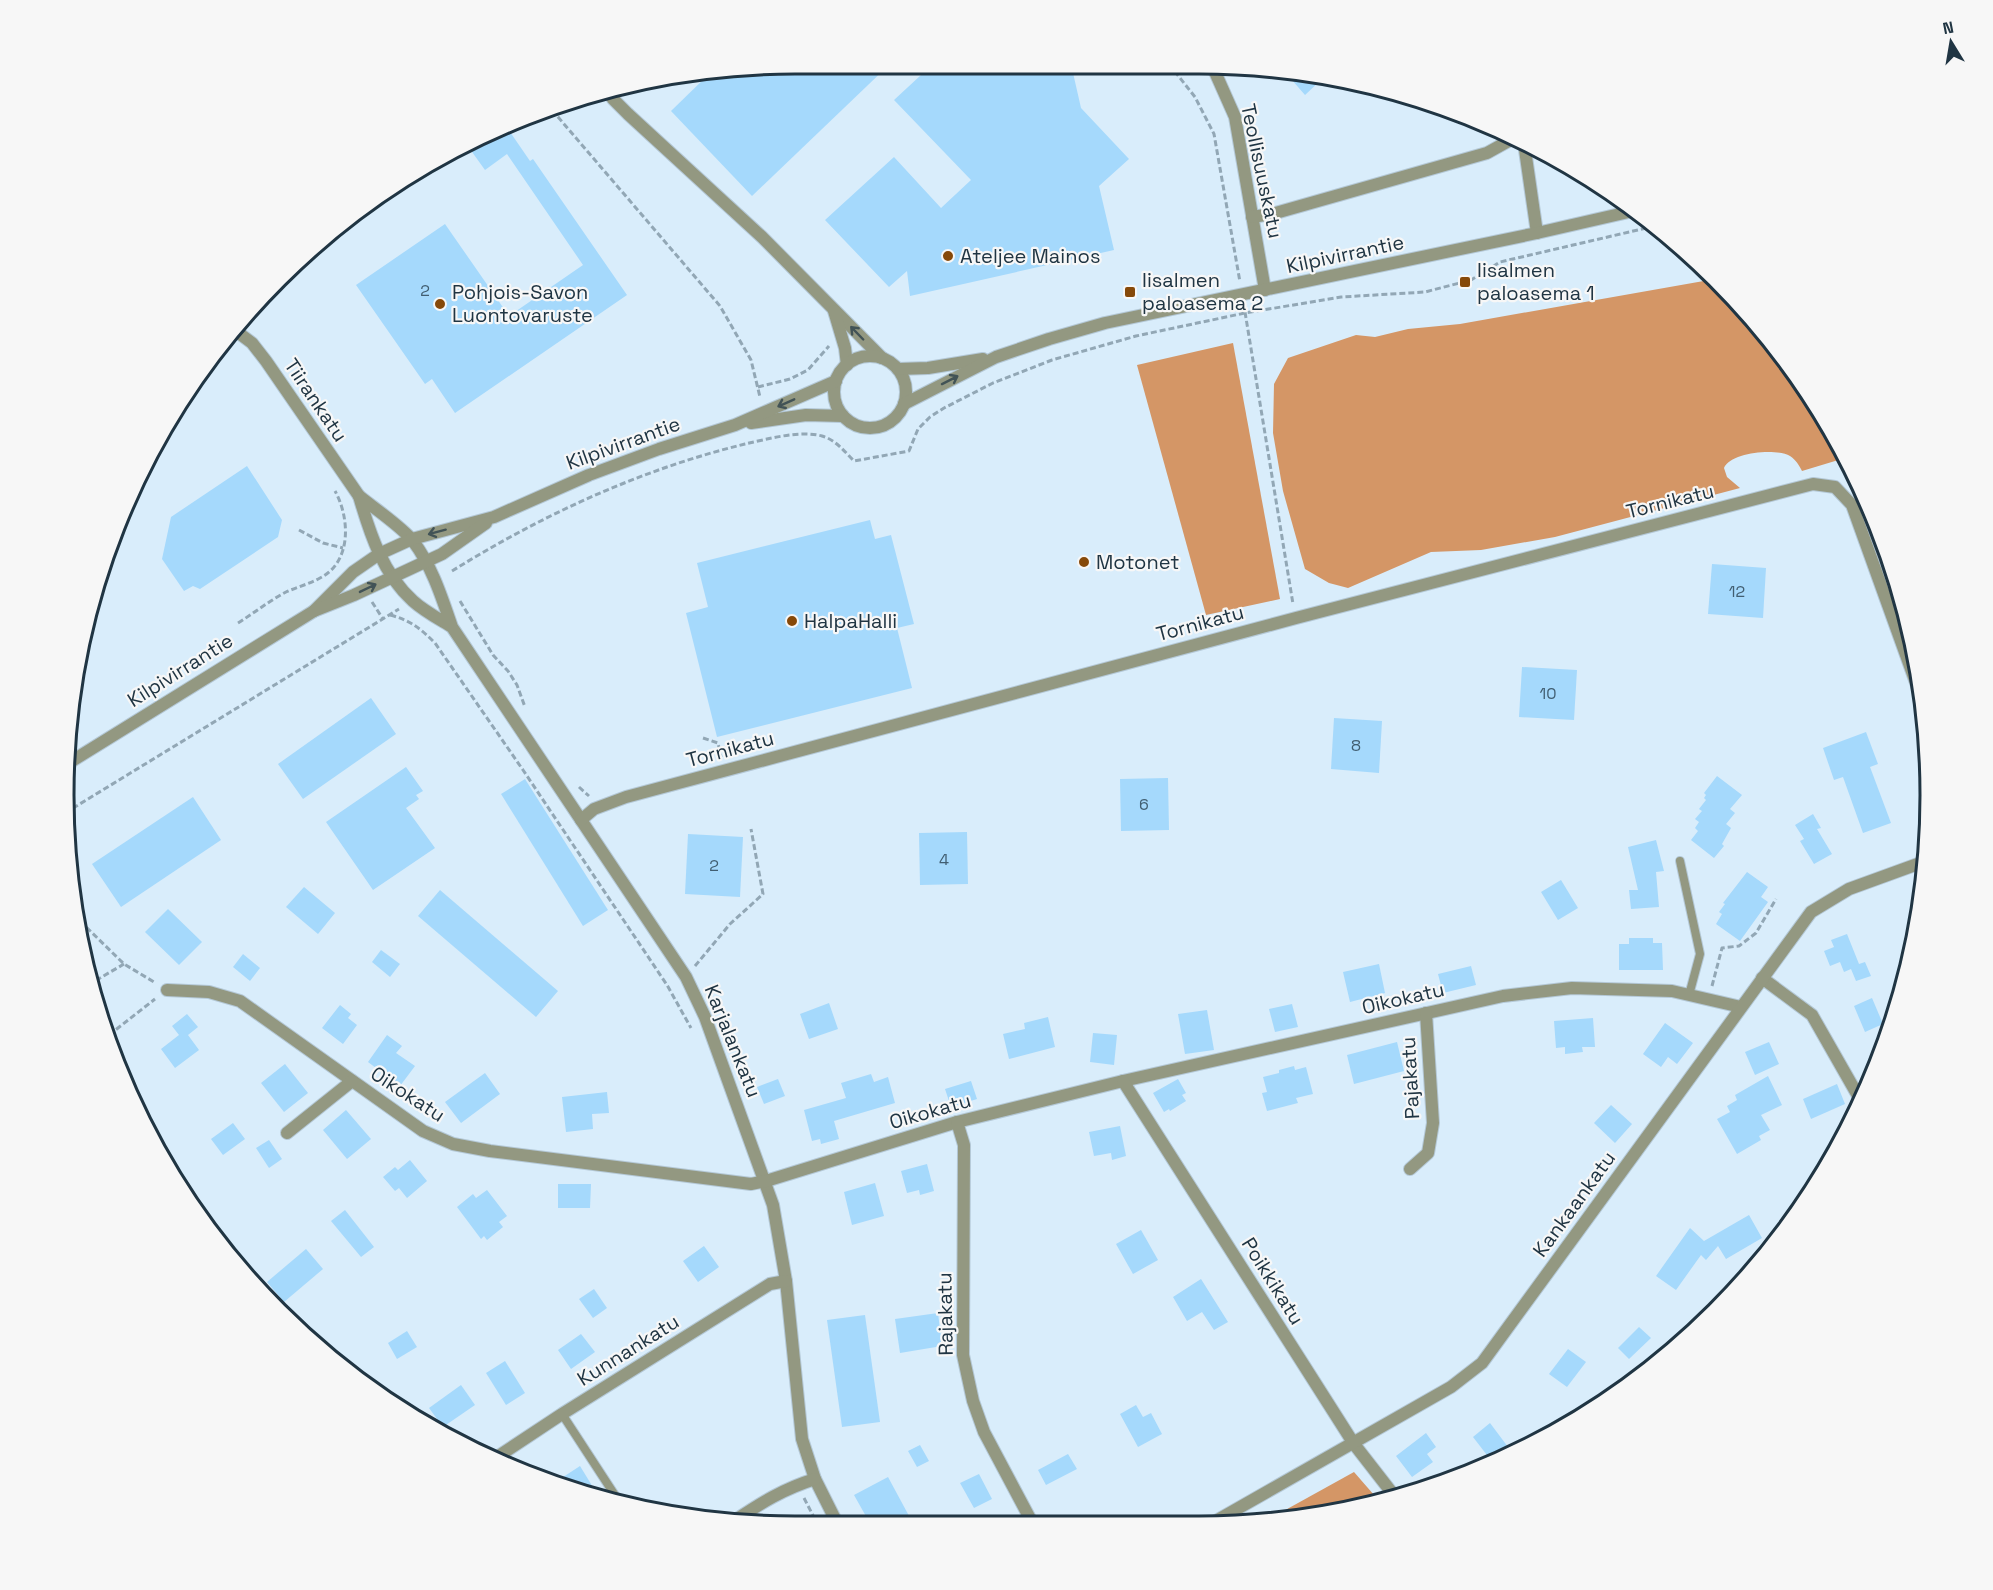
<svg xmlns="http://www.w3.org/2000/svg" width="1993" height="1590" font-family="'Space Grotesk',sans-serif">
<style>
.forest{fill:#d49666}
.building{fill:#a5d9fc}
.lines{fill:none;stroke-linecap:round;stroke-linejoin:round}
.service-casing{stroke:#b4c8d6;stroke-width:10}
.minor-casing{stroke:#b4c8d6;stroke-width:14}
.tertiary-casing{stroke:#b4c8d6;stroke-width:14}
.path{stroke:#92a7b5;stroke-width:3;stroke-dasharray:6 3;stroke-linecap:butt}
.service{stroke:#939881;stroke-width:8}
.minor{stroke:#939881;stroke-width:12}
.tertiary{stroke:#939881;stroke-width:12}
.oneway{stroke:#425356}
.poi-dot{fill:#864909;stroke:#f7f7f7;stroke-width:2}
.labels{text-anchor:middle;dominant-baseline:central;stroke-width:4.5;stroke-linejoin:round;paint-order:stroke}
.number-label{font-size:16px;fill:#415e71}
.street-label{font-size:20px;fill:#203543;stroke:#f7f7f7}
.poi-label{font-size:20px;fill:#203543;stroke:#f7f7f7;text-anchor:start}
.rim{fill:none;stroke:#203543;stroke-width:3}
</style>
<rect width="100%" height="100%" fill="#d9edfb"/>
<g class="forest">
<path d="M 1715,279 L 1749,313 L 1832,429 L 1845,458 L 1802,471 C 1799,465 1796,460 1790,456 C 1776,448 1731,452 1724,468 L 1727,477 L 1740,488 L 1555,537 L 1481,550 L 1431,552 L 1348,588 L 1329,583 L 1305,569 L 1283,491 L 1273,433 L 1274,384 L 1288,358 L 1356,335 L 1375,337 L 1408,329 L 1460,324 Z"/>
<polygon points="1233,343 1280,599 1206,615 1137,365"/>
<polygon points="1354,1472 1381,1503 1262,1523"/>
</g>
<g class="building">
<polygon points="795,63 891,63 752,196 671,111 709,74"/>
<polygon points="934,63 1071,64 1081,108 1129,159 1099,186 1114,250 910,296 907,271 889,287 825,220 894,157 941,208 971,180 894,100"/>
<polygon points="1285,72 1306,77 1321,80 1305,95"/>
<polygon points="508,129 530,161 533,159 627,295 455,413 432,379 425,384 356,285 445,224 509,316 583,265 507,154 485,170 467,145"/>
<polygon points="247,466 282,520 278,537 200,589 193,586 184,591 162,559 171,517"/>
<polygon points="870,520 875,539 891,535 914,624 897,628 912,688 717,737 686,613 708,607 697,563"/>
<polygon points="1712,564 1766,568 1763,618 1708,614"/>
<polygon points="1522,667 1577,670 1574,720 1519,717"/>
<polygon points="371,698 396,734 303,799 278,764"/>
<polygon points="1334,718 1382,721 1379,773 1331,769"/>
<polygon points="1866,732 1878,764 1870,767 1891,823 1863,833 1843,777 1834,780 1823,748"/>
<polygon points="406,767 423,791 416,795 419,799 406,808 435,848 373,890 326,822"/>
<polygon points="1717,776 1742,795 1730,809 1735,813 1726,824 1731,828 1722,844 1724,846 1714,858 1691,840 1698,831 1695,828 1699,822 1695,819 1702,811 1699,809 1706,800 1704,798 1706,795 1704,793"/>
<polygon points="1168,778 1169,830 1121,831 1120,779"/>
<polygon points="525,779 608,910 583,926 501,794"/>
<polygon points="193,797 221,840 121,907 92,864"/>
<polygon points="1813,814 1821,828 1817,829 1832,854 1814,864 1800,841 1804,839 1795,825"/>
<polygon points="967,832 968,884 920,885 919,833"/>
<polygon points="688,834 743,837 740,897 685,894"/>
<polygon points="1656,840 1664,871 1656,872 1659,907 1631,909 1629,890 1638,890 1628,847"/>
<polygon points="1747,872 1768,887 1761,897 1768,902 1740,941 1716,924 1722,914 1719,912 1725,904 1723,903"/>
<polygon points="1561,880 1578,908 1558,920 1541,892"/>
<polygon points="304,887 335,913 318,934 286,907"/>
<polygon points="440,890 558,991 536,1017 418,916"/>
<polygon points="168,909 202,942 179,965 145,932"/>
<polygon points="1847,934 1859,964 1865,962 1871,976 1856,981 1851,969 1844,972 1840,962 1830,966 1824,951 1834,947 1831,940"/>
<polygon points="1629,938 1653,938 1653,943 1662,943 1663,970 1619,970 1619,944 1629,944"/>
<polygon points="381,950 400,964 390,977 372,962"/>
<polygon points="243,954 260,968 250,981 233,967"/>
<polygon points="1379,964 1385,993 1350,1002 1343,972"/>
<polygon points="1471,966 1476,985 1443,993 1438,974"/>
<polygon points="1872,998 1883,1024 1865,1032 1854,1006"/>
<polygon points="829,1003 838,1029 809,1039 800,1014"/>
<polygon points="1292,1004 1298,1027 1275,1032 1269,1009"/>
<polygon points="340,1005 351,1014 348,1018 357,1025 343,1044 322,1028"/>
<polygon points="1207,1010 1214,1050 1185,1054 1178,1014"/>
<polygon points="187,1014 198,1027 188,1035 199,1050 175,1068 161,1049 179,1035 172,1026"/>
<polygon points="1048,1017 1055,1047 1009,1059 1003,1034 1025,1029 1024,1023"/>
<polygon points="1593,1018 1595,1047 1582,1047 1583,1052 1565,1054 1565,1047 1556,1048 1554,1021"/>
<polygon points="1665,1023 1693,1043 1677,1064 1668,1057 1661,1067 1643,1054"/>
<polygon points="1093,1033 1117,1035 1114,1065 1090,1062"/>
<polygon points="387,1035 402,1046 396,1053 415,1066 400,1086 368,1062"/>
<polygon points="1397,1042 1404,1071 1354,1084 1347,1055"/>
<polygon points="1769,1042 1779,1064 1755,1075 1745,1052"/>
<polygon points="285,1064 308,1093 284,1112 261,1083"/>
<polygon points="1294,1066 1295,1070 1306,1067 1313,1094 1296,1098 1298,1103 1267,1111 1262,1093 1267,1092 1263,1077 1279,1073 1279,1070"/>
<polygon points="485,1073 500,1094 461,1123 445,1102"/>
<polygon points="871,1074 874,1082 888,1077 895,1103 834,1121 839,1139 821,1144 820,1139 812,1141 804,1110 846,1098 841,1083"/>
<polygon points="1768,1076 1782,1105 1761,1115 1770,1130 1759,1136 1761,1140 1737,1154 1717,1119 1730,1112 1727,1106 1737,1100 1735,1095"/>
<polygon points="778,1079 785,1096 764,1104 757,1087"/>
<polygon points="1178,1079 1186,1093 1182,1095 1186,1101 1170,1111 1169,1109 1164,1112 1153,1093"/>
<polygon points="971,1081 977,1099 951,1107 945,1089"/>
<polygon points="1837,1084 1845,1104 1811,1119 1803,1099"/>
<polygon points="607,1092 609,1113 592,1114 593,1129 566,1132 562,1097"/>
<polygon points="1611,1105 1632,1124 1615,1143 1594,1123"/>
<polygon points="346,1110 371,1139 347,1159 323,1130"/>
<polygon points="233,1123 245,1139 223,1155 211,1139"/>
<polygon points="1120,1126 1126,1156 1112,1160 1111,1153 1094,1156 1089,1132"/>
<polygon points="269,1140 282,1159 269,1168 256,1148"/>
<polygon points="410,1160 427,1181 407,1198 399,1188 395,1191 383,1177 395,1167 398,1170"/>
<polygon points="927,1164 934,1191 920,1195 919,1190 907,1193 901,1171"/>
<polygon points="875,1183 884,1216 852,1225 844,1192"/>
<polygon points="558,1184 591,1184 590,1208 558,1208"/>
<polygon points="487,1190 507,1216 499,1222 503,1227 487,1240 484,1236 481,1239 457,1207 473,1194 476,1198"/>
<polygon points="345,1210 374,1247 361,1257 331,1221"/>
<polygon points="1749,1215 1762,1238 1726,1259 1718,1246 1706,1260 1701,1255 1676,1290 1656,1276 1690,1228 1704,1241"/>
<polygon points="1141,1230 1158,1260 1133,1274 1116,1244"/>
<polygon points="704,1246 719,1267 698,1282 683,1261"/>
<polygon points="306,1249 323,1269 284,1302 267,1282"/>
<polygon points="1201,1279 1228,1322 1214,1330 1202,1312 1187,1321 1173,1297"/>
<polygon points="594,1289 607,1308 593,1318 579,1299"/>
<polygon points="938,1313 942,1346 900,1353 895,1319"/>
<polygon points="865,1315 880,1422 842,1427 827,1320"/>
<polygon points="1639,1327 1651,1338 1629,1359 1618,1348"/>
<polygon points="407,1331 417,1347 397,1359 388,1343"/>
<polygon points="581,1334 595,1352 571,1369 558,1350"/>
<polygon points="1568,1349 1586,1362 1567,1387 1549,1374"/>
<polygon points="505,1361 525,1393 506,1405 486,1373"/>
<polygon points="461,1385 475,1405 443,1427 429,1408"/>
<polygon points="1136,1405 1143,1417 1151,1413 1162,1434 1138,1447 1120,1414"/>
<polygon points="1490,1423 1511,1451 1490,1459 1473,1437"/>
<polygon points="1426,1433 1436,1447 1427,1454 1433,1462 1412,1477 1396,1456"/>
<polygon points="920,1445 929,1461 917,1467 908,1451"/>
<polygon points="1068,1454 1077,1469 1046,1485 1038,1470"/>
<polygon points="580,1466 599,1497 554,1483"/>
<polygon points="979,1474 992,1499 974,1508 960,1483"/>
<polygon points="888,1477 915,1527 872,1527 854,1495"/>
</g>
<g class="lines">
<g class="service-casing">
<g id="service">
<polyline points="1680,861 1700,954 1689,995"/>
<polyline points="562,1414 620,1503"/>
</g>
</g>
<g class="minor-casing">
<g id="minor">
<polyline points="1208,64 1215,72 1235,117 1265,290"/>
<polyline points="606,88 613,99 628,114 762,237 882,358"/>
<polyline points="1524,143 1537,233"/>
<polyline points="1252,217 1272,214 1487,153 1514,138"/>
<polyline points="834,311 845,348 847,365"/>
<polyline points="236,331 252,343 266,361 359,496"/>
<path d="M 452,627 C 439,619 424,611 413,601 C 383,574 370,534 359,496 C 374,508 402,527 413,541 C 432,566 442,598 452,627 L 686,977 L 705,1017 L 773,1205 L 786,1281 L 802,1439 L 815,1479 L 839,1527"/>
<polyline points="581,820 594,809 626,797 1296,618 1813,484 1835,487 1852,505 1924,705"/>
<polyline points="1762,978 1812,1015 1861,1101"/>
<polyline points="167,990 209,992 240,1001 423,1131 453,1144 490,1151 751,1184 766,1181 957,1122 1123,1081 1503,996 1572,988 1672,991 1741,1007"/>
<polyline points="1123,1081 1354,1444 1396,1498"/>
<polyline points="957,1122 964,1145 963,1355 973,1401 984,1432 1034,1526"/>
<polyline points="287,1133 352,1081"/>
<polyline points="1410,1169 1428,1153 1433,1123 1426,1013"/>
<polyline points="494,1459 562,1414 770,1284 786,1281"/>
<path d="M 734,1521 C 761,1503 783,1489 815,1479"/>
<polyline points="1207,1526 1451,1387 1482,1363 1811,912 1849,889 1926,861"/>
</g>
</g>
<g class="tertiary-casing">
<g id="tertiary">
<circle cx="870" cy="392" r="36"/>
<polyline points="898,369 928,368 983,359"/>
<polyline points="904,404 996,357 1049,339 1105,323 1537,233 1633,211"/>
<polyline points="751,423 806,415 843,416"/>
<polyline points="314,611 353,572 379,554 412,539 494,517 589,475 659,449 735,425 836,381"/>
<polyline points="67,764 314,611 354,595 442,554 486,523"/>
</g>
</g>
<g class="path">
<polyline points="1169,64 1195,97 1214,134 1240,282"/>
<polyline points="552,110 720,306 751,360 760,397"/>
<polyline points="1245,312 1293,604"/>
<polyline points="758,387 790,379 808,370 829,346"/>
<polyline points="299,530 323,543 343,548"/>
<path d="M 452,571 C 542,515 642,469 745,444 C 768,439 799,430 822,436 C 836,440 844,451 854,461 L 909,451 L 918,429 L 930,417 L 944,408 L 993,383 L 1052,360 L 1136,336 L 1245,313 L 1341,297 L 1425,292 L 1471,280 L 1500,262 L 1655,226"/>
<polyline points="460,601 493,655 508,671 517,685 525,707"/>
<polyline points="372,602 383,619"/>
<path d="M 390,615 C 410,620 421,629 435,643 L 523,770 L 667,985 L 691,1028"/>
<path d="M 238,623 C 254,613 269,601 286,592 C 297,587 309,584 320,578 C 352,562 350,518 335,491"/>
<polyline points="703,738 718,743 721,757"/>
<polyline points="579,787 589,796"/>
<polyline points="65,813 399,609"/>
<polyline points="80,921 124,964 154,982"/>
<polyline points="695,966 730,924 763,894 751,829"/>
<polyline points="88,985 124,964"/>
<polyline points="1712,986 1722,948 1739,946 1756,933 1776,899"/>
<polyline points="109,1035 155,999"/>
<polyline points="804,1498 819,1527"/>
</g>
<use href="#service" class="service"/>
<use href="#minor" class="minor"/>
<use href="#tertiary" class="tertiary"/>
</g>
<defs><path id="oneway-shaft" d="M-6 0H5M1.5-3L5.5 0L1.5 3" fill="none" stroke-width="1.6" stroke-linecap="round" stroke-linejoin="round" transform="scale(1.5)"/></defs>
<g class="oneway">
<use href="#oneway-shaft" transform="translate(857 333) rotate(-134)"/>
<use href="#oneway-shaft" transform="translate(950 380) rotate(-27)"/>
<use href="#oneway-shaft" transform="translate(786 403) rotate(156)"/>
<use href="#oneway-shaft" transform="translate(437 532) rotate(165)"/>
<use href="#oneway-shaft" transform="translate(368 588) rotate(-26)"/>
</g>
<g class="poi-dot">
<circle cx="948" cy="256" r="6"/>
<rect x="1459" y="276" width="12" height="12" rx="3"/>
<rect x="1124" y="286" width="12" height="12" rx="3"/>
<circle cx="440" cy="304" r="6"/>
<circle cx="1084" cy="562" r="6"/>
<circle cx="792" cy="621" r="6"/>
</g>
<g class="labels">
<g class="number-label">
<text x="425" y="290">2</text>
<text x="1737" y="591">12</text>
<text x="1548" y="693">10</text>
<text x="1356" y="745">8</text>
<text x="1144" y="804">6</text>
<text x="944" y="859">4</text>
<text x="714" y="865">2</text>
</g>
<g class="street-label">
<text transform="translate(1262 171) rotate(78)">Teollisuuskatu</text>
<text transform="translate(1345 254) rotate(-12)">Kilpivirrantie</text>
<text transform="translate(316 400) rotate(56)">Tiirankatu</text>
<text transform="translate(623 443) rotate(-20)">Kilpivirrantie</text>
<text transform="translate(1670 501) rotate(-14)">Tornikatu</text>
<text transform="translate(1200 623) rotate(-15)">Tornikatu</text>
<text transform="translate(180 670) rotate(-32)">Kilpivirrantie</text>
<text transform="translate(730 749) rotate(-15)">Tornikatu</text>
<text transform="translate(1403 998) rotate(-13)">Oikokatu</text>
<text transform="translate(733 1041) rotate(68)">Karjalankatu</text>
<text transform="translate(1410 1078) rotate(-93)">Pajakatu</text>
<text transform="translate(408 1094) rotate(33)">Oikokatu</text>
<text transform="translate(930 1111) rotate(-16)">Oikokatu</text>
<text transform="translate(1574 1204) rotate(-54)">Kankaankatu</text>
<text transform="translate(1273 1281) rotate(58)">Poikkikatu</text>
<text transform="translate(945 1314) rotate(-91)">Rajakatu</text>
<text transform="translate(628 1350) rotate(-32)">Kunnankatu</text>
</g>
<g class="poi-label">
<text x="960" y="256">Ateljee Mainos</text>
<text x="1477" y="270">Iisalmen<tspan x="1477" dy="23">paloasema 1</tspan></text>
<text x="1142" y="280">Iisalmen<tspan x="1142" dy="23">paloasema 2</tspan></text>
<text x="452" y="292">Pohjois-Savon<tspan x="452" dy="23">Luontovaruste</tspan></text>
<text x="1096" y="562">Motonet</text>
<text x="804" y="621">HalpaHalli</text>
</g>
</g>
<path d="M0 0H1993V1590H0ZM795 74H1199A721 721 0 0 1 1920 795V795A721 721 0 0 1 1199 1516H795A721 721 0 0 1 74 795V795A721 721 0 0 1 795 74Z" fill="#f7f7f7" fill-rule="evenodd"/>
<path class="rim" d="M795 74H1199A721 721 0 0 1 1920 795V795A721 721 0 0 1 1199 1516H795A721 721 0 0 1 74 795V795A721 721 0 0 1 795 74Z"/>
<g transform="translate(1951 42) rotate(349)" stroke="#f7f7f7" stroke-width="4.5" paint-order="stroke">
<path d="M0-4.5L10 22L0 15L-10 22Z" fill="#203543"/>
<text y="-9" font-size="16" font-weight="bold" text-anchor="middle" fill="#203543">N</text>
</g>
</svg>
